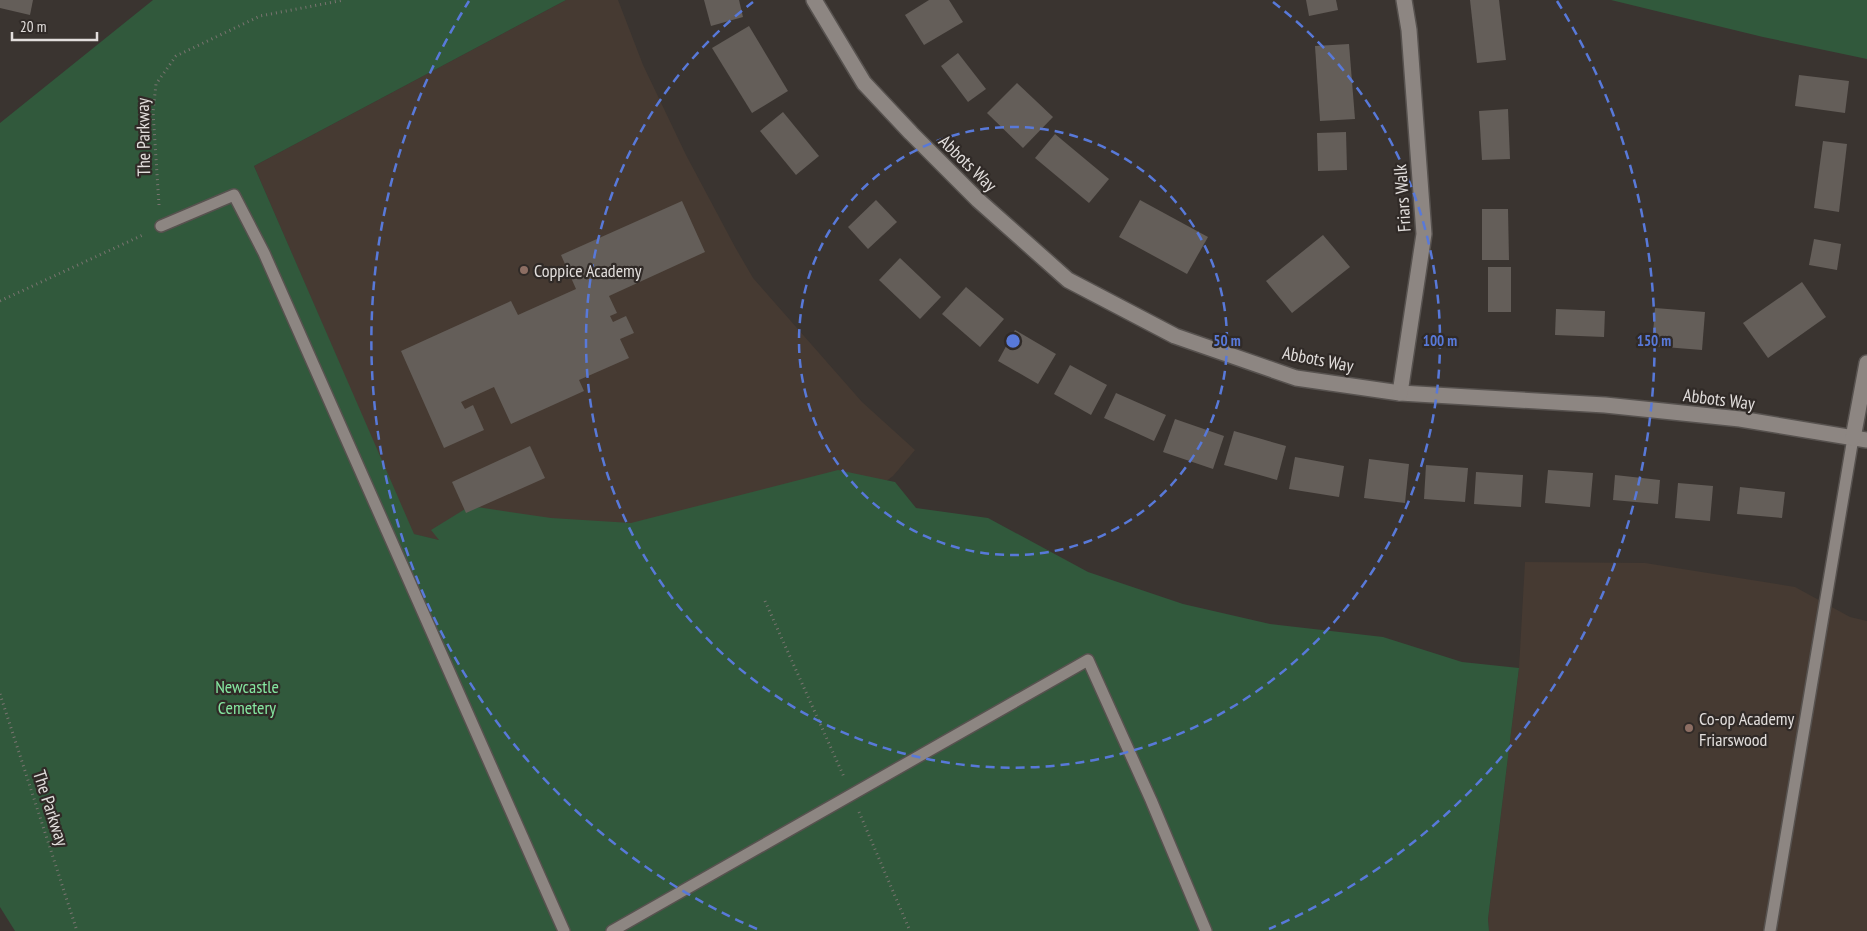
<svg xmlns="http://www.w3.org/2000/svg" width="1867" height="931" font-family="'PT Sans Narrow',sans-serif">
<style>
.built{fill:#463a32}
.green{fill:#31593c}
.building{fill:#645e59}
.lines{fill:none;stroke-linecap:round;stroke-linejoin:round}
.service-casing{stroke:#57524f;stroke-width:14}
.minor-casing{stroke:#57524f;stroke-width:18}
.path{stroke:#797470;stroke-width:3;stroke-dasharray:1 4;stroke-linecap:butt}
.service{stroke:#8d8682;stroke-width:11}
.minor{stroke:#8d8682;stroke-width:15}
.ring{fill:none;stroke:#5879d9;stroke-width:2.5;stroke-dasharray:9 6}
.education-dot{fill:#8d6e63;stroke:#302a27;stroke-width:2}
.labels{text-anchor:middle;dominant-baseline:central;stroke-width:4.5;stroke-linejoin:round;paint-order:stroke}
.street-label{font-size:18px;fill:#e2dedc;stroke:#302a27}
.poi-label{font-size:18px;fill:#e2dedc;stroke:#302a27;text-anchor:start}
.park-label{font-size:18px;fill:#85e6a0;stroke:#302a27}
.centre{fill:#5879d9;stroke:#302a27;stroke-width:2.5}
.ring-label{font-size:15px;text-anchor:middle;font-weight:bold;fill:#5879d9;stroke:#302a27;stroke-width:4.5;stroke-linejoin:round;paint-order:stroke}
</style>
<rect width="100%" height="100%" fill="#3a3430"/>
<g class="built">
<polygon points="566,0 618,0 643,65 686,155 735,247 753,278 862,402 915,450 893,476 868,495 480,550 413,534 254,166"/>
<polygon points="1525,562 1645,563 1795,587 1850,617 1867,621 1867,931 1489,931 1488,919 1519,668"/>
</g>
<g class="green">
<polygon points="153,0 566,0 254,166 414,534 439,540 431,530 470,506 551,518 631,523 838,470 895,482 916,508 988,518 1088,572 1183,604 1270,624 1383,637 1462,662 1519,668 1488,919 1489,931 15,931 0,907 0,123"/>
<polygon points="1611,0 1867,0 1867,59 1763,37"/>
</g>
<g class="building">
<polygon points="0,0 33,0 30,15 0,8"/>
<polygon points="704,0 739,0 743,17 711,26"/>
<polygon points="929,0 949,0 963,22 924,45 905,15"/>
<polygon points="1306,0 1336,0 1338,10 1309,16"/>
<polygon points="1470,0 1499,0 1506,60 1477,63"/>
<polygon points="749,26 788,91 752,113 712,48"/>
<polygon points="1349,44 1355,119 1320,121 1315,46"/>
<polygon points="958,53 986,89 968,102 941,66"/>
<polygon points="1799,75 1849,81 1845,113 1795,106"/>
<polygon points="1017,83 1053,117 1023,148 987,113"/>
<polygon points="1508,109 1510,159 1482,160 1479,111"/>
<polygon points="783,112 819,156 796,175 760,131"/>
<polygon points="1346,132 1347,170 1318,171 1317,133"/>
<polygon points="1055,134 1109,179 1089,203 1035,158"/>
<polygon points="1823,141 1847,144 1839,212 1814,208"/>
<polygon points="876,200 897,222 868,249 848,227"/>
<polygon points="1140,200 1208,237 1187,274 1119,237"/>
<polygon points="682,201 705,252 609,296 617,313 610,316 613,322 626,316 634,333 620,339 629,358 579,380 584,391 511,424 494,387 461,402 465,409 473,405 484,430 444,448 401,351 511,301 518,315 576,289 561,255"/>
<polygon points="1482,209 1508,209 1509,260 1482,260"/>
<polygon points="1323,235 1350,267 1292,313 1266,281"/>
<polygon points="1814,239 1841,244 1837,270 1809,265"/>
<polygon points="900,258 941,297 920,319 879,280"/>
<rect x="1488" y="267" width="23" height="45"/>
<polygon points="1802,282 1826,317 1768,358 1743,323"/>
<polygon points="966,287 1004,319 980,347 942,314"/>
<polygon points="1655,308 1705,312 1702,350 1652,346"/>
<polygon points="1556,309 1605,311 1604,337 1555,335"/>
<polygon points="1015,330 1056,354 1038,384 998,361"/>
<polygon points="1070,365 1107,385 1091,415 1054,394"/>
<polygon points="1116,393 1166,415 1154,441 1104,418"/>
<polygon points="1175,419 1224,436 1213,469 1163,452"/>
<polygon points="1234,431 1286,446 1277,480 1224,465"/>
<polygon points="530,446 545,478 466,513 452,482"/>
<polygon points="1295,457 1344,466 1339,497 1289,489"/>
<polygon points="1369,459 1409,464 1405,503 1364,498"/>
<polygon points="1426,465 1468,468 1465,502 1424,499"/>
<polygon points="1548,470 1593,473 1590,507 1545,503"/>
<polygon points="1476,472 1523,475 1521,507 1474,504"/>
<polygon points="1615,475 1660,480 1658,504 1613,500"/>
<polygon points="1678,483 1713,486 1710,521 1675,518"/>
<polygon points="1740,487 1785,492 1782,518 1737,514"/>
</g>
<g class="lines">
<g class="service-casing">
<g id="service">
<polyline points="161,226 234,195 264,253 564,931"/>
<polyline points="612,931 1088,660 1151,800 1206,931"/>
<polyline points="1770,931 1853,438"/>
</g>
</g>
<g class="minor-casing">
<g id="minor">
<polyline points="814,0 864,83 911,133 978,200 1068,280 1175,336 1296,378 1400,393 1605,405 1740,419 1867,440"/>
<polyline points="1400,393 1424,234 1409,30 1404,0"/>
<polyline points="1853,438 1867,363"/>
</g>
</g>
<g class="path">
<polyline points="159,205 153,112 156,84 176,56 260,16 344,0"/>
<polyline points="0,301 145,234"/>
<polyline points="765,601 844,777"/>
<polyline points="0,694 77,931"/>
<polyline points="859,812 910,931"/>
</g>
<use href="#service" class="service"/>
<use href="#minor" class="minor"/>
</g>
<g class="ring">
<circle cx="1013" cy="341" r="214"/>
<path d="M1273 2A427 427 0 1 1 753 2"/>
<path d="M757 929A641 641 0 0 1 469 1M1557 1A641 641 0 0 1 1269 929"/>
</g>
<g class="education-dot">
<circle cx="524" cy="270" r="5"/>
<circle cx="1689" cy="728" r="5"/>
</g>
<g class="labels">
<g class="street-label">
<text transform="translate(143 137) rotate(-91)">The Parkway</text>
<text transform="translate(968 163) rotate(44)">Abbots Way</text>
<text transform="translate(1402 198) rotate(-94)">Friars Walk</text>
<text transform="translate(1318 359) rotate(11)">Abbots Way</text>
<text transform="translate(1719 399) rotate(7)">Abbots Way</text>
<text transform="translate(51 808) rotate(72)">The Parkway</text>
</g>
<g class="poi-label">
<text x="534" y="270">Coppice Academy</text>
<text x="1699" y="718">Co-op Academy<tspan x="1699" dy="21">Friarswood</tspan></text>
</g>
<g class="park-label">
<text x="247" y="686">Newcastle<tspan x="247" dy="21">Cemetery</tspan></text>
</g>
</g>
<circle cx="1013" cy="341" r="8" class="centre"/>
<g class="ring-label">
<text x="1227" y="346">50 m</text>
<text x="1440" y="346">100 m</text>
<text x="1654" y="346">150 m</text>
</g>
<path d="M12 32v8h85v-8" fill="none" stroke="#e2dedc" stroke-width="2.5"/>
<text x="20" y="32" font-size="15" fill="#e2dedc" stroke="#302a27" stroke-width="4" paint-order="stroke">20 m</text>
</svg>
